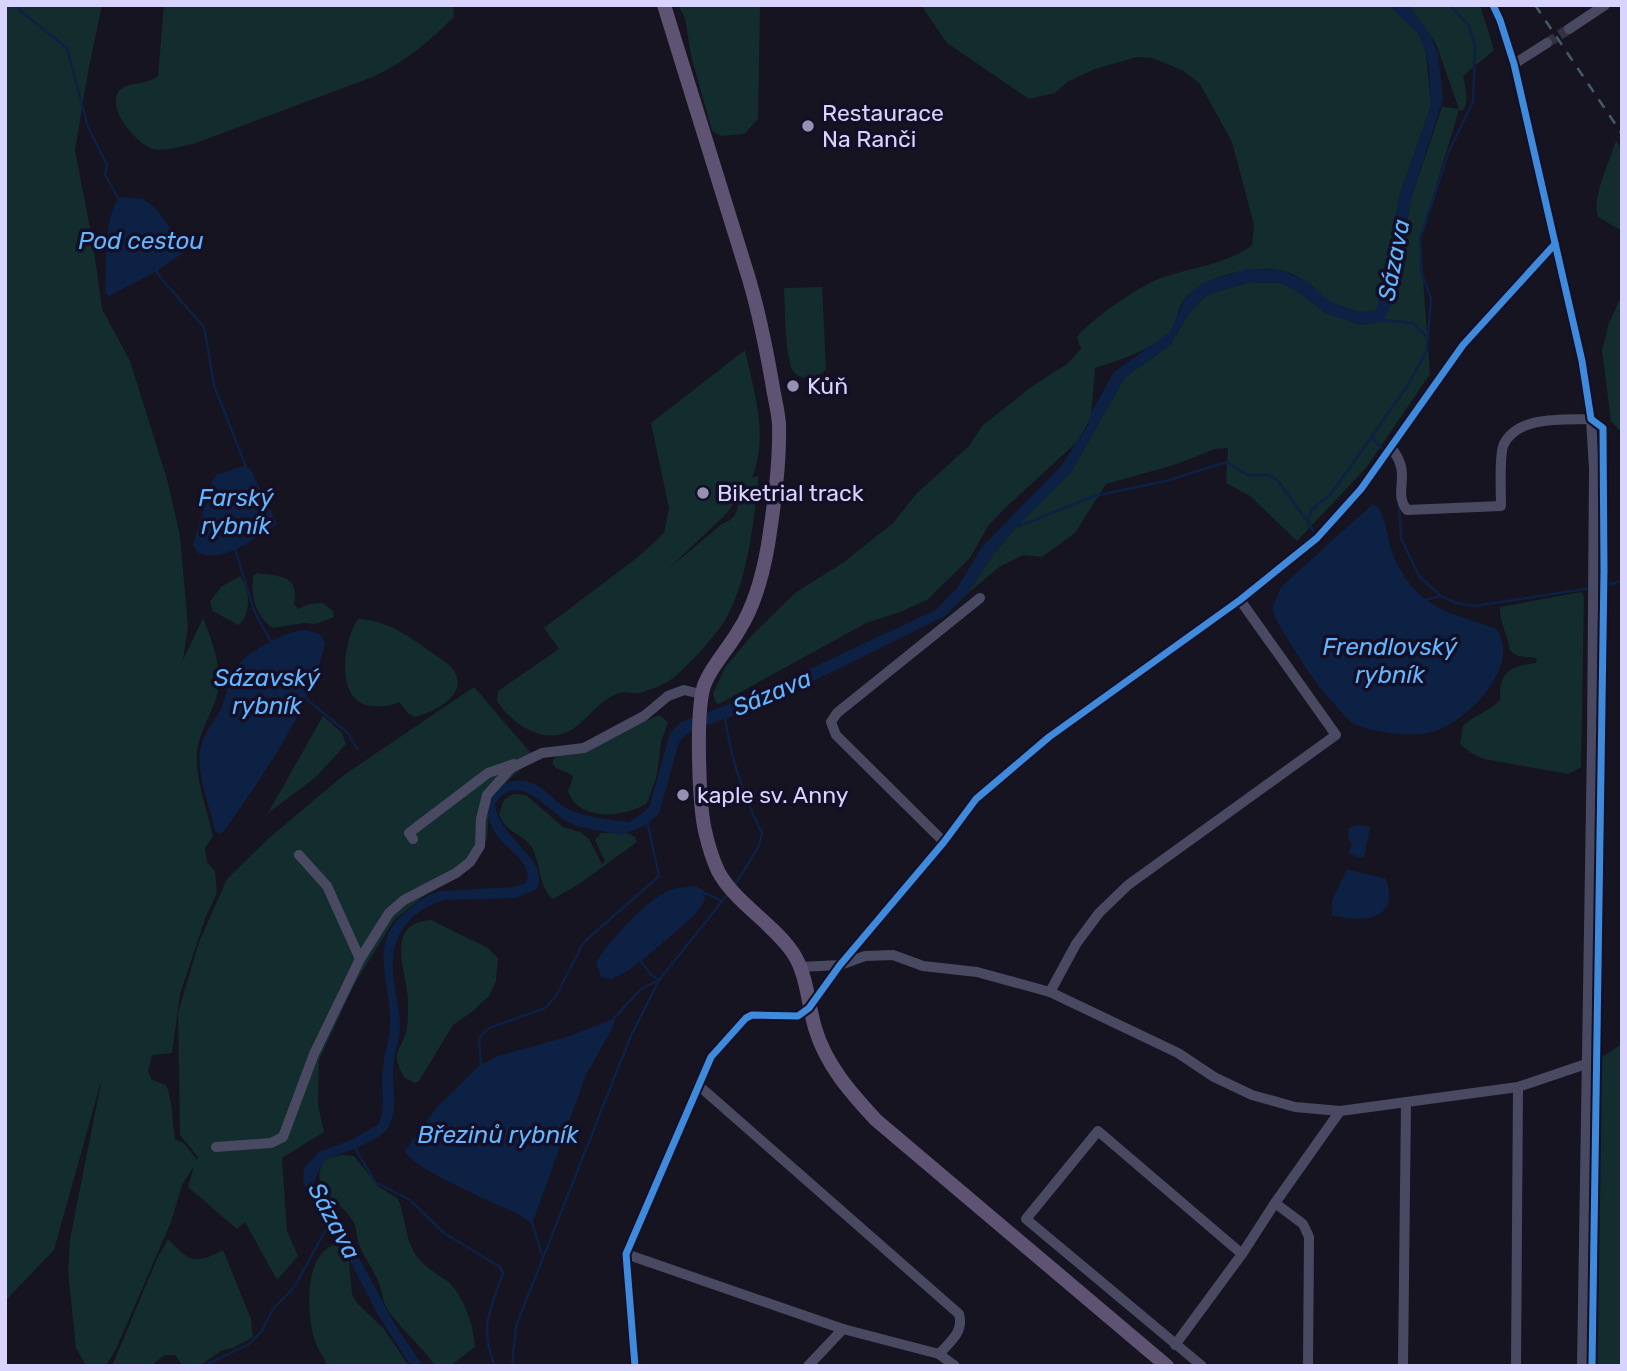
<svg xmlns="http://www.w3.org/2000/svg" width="1627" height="1371" font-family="Rubik,sans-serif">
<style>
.green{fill:#132c2d;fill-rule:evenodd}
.water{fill:#0d2144}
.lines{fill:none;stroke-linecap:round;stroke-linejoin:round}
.stream{stroke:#0d2144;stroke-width:2.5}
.minor-tunnel{stroke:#333142;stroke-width:10;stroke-dasharray:10 5;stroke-linecap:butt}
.minor{stroke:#4a4962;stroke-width:10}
.major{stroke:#5e5373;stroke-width:14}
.rail{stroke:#43596b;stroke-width:2.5;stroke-dasharray:10 9;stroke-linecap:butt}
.cycleway-casing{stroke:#130f26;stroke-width:11}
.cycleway{stroke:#408adc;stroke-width:7}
.poi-dot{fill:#9591b1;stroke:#130f26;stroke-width:2.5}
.labels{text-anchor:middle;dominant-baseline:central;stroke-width:7;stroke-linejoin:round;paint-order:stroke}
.poi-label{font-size:23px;fill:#d9d4ff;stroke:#130f26;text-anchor:start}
.water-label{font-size:24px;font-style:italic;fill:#62b6ff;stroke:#130f26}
</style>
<rect width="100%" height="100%" fill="#161421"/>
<g class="green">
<path d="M 5,5 L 102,5 L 88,72 L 75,150 L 93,244 L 102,309 L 130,361 L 167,479 L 180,536 L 188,626 L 183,660 L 203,618 C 211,638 223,669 218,691 C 214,711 199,730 197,752 C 195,779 207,809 213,836 L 205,848 L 207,862 L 215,871 L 217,893 L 205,919 L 180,994 L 172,1053 L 152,1055 L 148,1071 L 152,1080 L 166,1085 C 173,1099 172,1122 175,1139 L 184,1143 L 197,1160 L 198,1157 L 180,1135 L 178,1013 L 199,942 L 227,879 L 269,838 L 344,775 L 474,687 L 535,758 L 515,774 L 490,799 L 487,839 L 470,869 L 423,897 L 394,920 L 354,985 L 319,1060 L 318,1105 L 324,1132 L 282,1158 L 287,1231 L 298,1256 L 277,1280 L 245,1222 L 237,1229 L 188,1187 L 194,1166 L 182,1185 L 171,1222 L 116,1349 L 106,1366 L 86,1366 L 76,1348 L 68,1271 L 70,1239 L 102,1078 L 54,1250 L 5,1301 Z"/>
<path d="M 164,5 L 453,5 L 454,17 C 430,41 405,62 373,77 L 193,144 C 181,146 162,153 150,148 C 135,141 106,108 119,91 C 128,81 145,86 158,76 Z"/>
<polygon points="678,5 760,5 758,119 744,134 721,136 712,131 691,55 685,18"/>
<path d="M 921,5 L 1392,7 L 1418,33 L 1426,52 L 1431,106 L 1400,194 L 1380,302 L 1376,310 L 1370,313 C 1358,312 1340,309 1330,302 C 1304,285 1301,269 1265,269 C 1241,268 1198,280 1183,301 C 1177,309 1178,322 1172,330 C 1159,347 1115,362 1095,368 L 1091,418 L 1077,442 L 1004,509 L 988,526 L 970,558 L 927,600 L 900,612 L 866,623 L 719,704 L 716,703 L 713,694 L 725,667 L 754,633 L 795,593 L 844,562 L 893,523 L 916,494 L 969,446 L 982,426 L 1034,385 L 1067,364 L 1081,349 L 1077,337 C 1091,319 1134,290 1156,280 C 1188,267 1225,266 1252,245 L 1254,225 L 1232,142 L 1200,84 L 1184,71 L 1152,58 L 1137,57 L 1095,69 L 1067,82 L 1055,93 L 1029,99 L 947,43 Z"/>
<path d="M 1408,5 L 1480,5 L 1494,50 L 1463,76 C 1466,88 1469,100 1463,111 L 1459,110 L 1420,239 L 1430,374 L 1366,468 L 1297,541 L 1250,496 L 1226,483 L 1228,448 L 1215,449 L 1174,465 L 1106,484 L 1075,533 L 1042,557 L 1023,555 L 999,567 L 967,594 L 994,553 L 1019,524 L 1071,472 L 1125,377 L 1170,345 L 1189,313 L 1206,295 L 1250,282 L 1281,283 L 1299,292 L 1326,313 L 1361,325 L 1394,292 L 1412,195 L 1442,107 L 1459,109 L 1436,44 Z"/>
<path d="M 1616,141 L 1622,149 L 1622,231 L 1598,217 C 1591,199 1610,160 1616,141 Z"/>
<path d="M 822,287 L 826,369 C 820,376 817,380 808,378 C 803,378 796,376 793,371 C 785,358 785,306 784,288 Z"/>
<polygon points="1622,295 1622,433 1611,421 1602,350 1609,323"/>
<path d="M 745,350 C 754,392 769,436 752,478 L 758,476 L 758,483 C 753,527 747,584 724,622 C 715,636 683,672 669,681 C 661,686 649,690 640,693 C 633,694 625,691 619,693 C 600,700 592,714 577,726 C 549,749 513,726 497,701 L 498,691 L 559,649 L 544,628 L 638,557 L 664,533 L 669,508 L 651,423 ZM 740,496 C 737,510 737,519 722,524 L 668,569 L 724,516 Z"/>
<path d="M 257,573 C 279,576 300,575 294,604 L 298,609 L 310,604 L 323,603 L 333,611 L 334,617 L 315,624 L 304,623 L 273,628 C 255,616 251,596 253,576 Z"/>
<path d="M 240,576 C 250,589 252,615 238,625 L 213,611 L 210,602 L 221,587 Z"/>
<path d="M 1581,592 L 1584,596 L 1581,767 L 1568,774 L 1484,759 L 1471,753 L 1460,744 L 1463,726 C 1474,715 1489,712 1500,700 C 1499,672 1510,666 1536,663 L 1537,658 L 1518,656 L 1510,651 C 1508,635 1499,622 1500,607 Z"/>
<path d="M 358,619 C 385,620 406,634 428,650 C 435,655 444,660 450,666 C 474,692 437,711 415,717 L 408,713 L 399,702 C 391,706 383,707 373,706 C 334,704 343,641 358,619 Z"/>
<path d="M 659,715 L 668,722 L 661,742 L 657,775 L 647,803 C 625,818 578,822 568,791 L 573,778 L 572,775 L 556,768 L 552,762 L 556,756 L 626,730 Z"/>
<polygon points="323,716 342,733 346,744 316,777 268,813"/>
<path d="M 513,794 L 526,795 L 563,827 L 580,832 L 589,839 L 602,864 L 605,861 L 595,840 L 601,833 L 627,833 L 635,837 L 637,842 L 579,884 L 553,899 C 538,887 541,862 531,846 C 521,832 506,834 499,814 L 504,800 Z"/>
<path d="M 431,920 L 488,948 L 498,958 L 496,981 L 489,996 L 473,1011 L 453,1025 L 419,1081 L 415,1083 L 405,1078 C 388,1050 402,1053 407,1028 C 408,1021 408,1013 408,1006 C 410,977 380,924 431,920 Z"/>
<polygon points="1622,1044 1622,1366 1595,1366 1598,1138 1602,1057"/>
<path d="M 341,1155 L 354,1156 L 378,1186 L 398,1199 C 405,1215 405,1237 414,1252 C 422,1266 435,1272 447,1281 C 464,1295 474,1326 475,1347 L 450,1366 L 435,1366 C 422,1345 391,1321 384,1302 C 382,1297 382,1291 380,1286 C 375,1271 364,1258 358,1242 C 356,1236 357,1227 353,1221 C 341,1200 306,1190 325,1159 Z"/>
<path d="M 168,1239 C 190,1262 194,1265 223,1250 L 251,1319 L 253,1337 L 233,1348 L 221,1351 L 202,1364 L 183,1366 L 175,1355 L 165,1355 L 154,1363 L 154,1366 L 112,1366 L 157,1259 Z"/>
<path d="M 333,1245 L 340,1247 L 349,1262 L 352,1294 L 357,1303 L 384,1329 L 409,1366 L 327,1366 C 324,1358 318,1349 315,1341 C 307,1315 303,1258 333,1245 Z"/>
</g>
<g class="water">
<path d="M 1388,5 L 1408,5 L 1430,35 L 1438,53 L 1443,99 L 1412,195 L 1390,309 L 1381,322 L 1361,325 L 1346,320 L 1326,313 L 1299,292 L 1281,283 L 1250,282 L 1206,295 L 1189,313 L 1170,345 L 1125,377 L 1071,472 L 1019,524 L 994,553 L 967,594 L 945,616 L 769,703 L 691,731 L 679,742 L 659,814 L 644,826 L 621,835 C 605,830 583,830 568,822 C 547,811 519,769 495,804 C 498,839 551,859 537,889 L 516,898 L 444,900 C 428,905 415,912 405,926 C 382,955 398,990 400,1024 C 400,1042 392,1058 393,1077 C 393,1094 398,1113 387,1129 C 380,1140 338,1156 325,1159 L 314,1181 L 319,1195 L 341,1224 L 394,1323 L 423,1366 L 411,1366 L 378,1315 L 332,1226 L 313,1204 L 303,1181 L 304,1168 L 319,1152 L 351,1140 L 379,1124 C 387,1100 380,1088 383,1066 C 384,1053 389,1041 390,1029 C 393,982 364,944 409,909 C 420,900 428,894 441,891 L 514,887 L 525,883 L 528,878 C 528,860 508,851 498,837 C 491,828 487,815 486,804 L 502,784 C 543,771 546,802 575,812 C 592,818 612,820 629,822 L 643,813 L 650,805 L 670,733 L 681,722 L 757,694 L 937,609 L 957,588 L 982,547 L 1061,466 L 1088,425 L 1092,411 L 1114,372 L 1171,331 L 1184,300 L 1200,284 L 1247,269 L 1282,270 L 1308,282 L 1332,303 L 1361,312 L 1376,310 L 1383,288 L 1400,194 L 1431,106 L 1429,69 L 1426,52 L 1418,33 Z"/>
<path d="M 120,197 L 143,199 L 155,207 L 184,248 L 182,254 L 150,275 L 109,296 L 105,293 C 107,268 103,216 120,197 Z"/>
<path d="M 243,466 L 250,468 L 277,524 C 255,538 225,563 198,553 L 193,545 L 212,481 L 216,475 Z"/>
<path d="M 1373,504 C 1387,512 1387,540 1393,555 C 1398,567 1407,582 1417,592 C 1439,614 1469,618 1496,629 C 1523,664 1468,721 1435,731 C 1414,738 1370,733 1351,722 C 1346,718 1341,711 1336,706 C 1311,680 1294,649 1275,618 L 1272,608 L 1282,586 Z"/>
<path d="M 301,630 C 313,632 322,631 325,644 C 309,711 263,776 224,831 L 219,834 L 215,831 C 210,807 197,776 200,751 C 202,736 212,725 219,713 C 226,700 227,685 233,672 C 242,653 282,634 301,630 Z"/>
<polygon points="1357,825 1370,827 1364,858 1356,857 1348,852 1352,845 1348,838 1349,828"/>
<path d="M 1347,869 L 1386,879 C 1401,921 1361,923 1332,915 L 1332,900 Z"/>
<path d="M 696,886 L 704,891 L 705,900 L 695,915 L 652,952 L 629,970 L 612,979 L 601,977 L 596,962 C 612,939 646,898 673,889 C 680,887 689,887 696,886 Z"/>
<path d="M 615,1018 L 613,1027 L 586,1075 L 532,1224 L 520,1215 C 499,1205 411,1168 405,1151 L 437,1107 L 480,1065 L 498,1056 L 570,1036 Z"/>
</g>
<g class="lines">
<g class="stream">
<polyline points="13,5 67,48 88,127 107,165 105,175 119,200"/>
<polyline points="155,268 160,277 204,327 214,385 246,467"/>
<polyline points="1381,320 1413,323 1427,337"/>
<polyline points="1371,437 1384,450"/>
<polyline points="1399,504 1401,538 1419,576 1441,596 1457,603 1475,606 1591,588"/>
<polyline points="1308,522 1315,534"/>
<polyline points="1013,526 1020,526 1094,496 1166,481 1226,462 1248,475 1269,475 1278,481 1308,522 1311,510 1331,494 1406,388 1427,350 1431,298 1422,274 1420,239 1449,151 1473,102 1475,46 1469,26 1450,5"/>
<polyline points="234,546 254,610 272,644"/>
<polyline points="1598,587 1622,581"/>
<polyline points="1424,600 1441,596"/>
<polyline points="305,698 348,733 357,749"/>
<path d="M 725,718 C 731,759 743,796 762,833 L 759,846 L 734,886"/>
<polyline points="703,894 708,894 721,901"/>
<polyline points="640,960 651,975 659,980"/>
<polyline points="614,1018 641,989 659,980"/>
<polyline points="481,1066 479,1038 489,1028 545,1008 556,996 583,943 659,876 647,820"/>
<path d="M 354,1146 L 375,1182 L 410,1200 L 444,1233 L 500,1267 L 503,1273 C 490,1310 479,1328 495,1366"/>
<polyline points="532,1222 542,1255"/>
<polyline points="204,1366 249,1344 261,1332 273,1309 295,1286 331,1220"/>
<polyline points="512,1366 516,1326 630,1038 659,980 728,894"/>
</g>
<polyline class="minor-tunnel" points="1547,43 1569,29"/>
<g class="minor">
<polyline points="1493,5 1500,20 1514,64 1582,361 1591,419 1594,469 1592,744 1582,1366"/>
<polyline points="1569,29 1605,5"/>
<polyline points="1514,64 1547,43"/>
<path d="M 1392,449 C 1413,475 1392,492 1407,510 L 1501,506 C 1501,493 1499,453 1504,444 C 1518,415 1565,420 1591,419"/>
<polyline points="413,839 409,833 488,773 514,764"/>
<polyline points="944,842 836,735 831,722 837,713 980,598"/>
<polyline points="299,855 327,886 360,959"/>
<polyline points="800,967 840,965 865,956 893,955 923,966 977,972 1050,992 1178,1053 1214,1077 1252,1095 1295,1107 1340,1111 1518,1087 1586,1064"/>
<polyline points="1050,992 1076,944 1099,913 1128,885 1336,735 1240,600"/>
<path d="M 698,1085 L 959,1314 C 964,1332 951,1341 939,1354"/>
<polyline points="216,1147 271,1143 283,1137 314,1054 360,959 389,913 404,900 456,873 470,862 480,846 481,819 487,795 511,768 542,753 584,748 644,716 668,696 684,690 701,694"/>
<polyline points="1275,1203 1303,1224 1309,1237 1308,1366"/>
<polyline points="626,1254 843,1329 939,1354 955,1366"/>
<polyline points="1175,1345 1242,1254 1275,1203 1340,1111"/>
<polyline points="635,1366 626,1254 711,1057 746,1018 752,1015 798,1016 809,1008 840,965 944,842 976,799 1049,737 1240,600 1317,538 1361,489 1463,345 1555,244"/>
<polyline points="808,1366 843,1329"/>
<polyline points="1202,1366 1026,1219 1098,1131 1242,1254"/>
<polyline points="1403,1366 1406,1102"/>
<polyline points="1516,1366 1518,1087"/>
</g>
<path class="major" d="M 664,5 L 749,279 C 759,313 766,348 772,382 C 774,396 778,410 779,424 C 780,464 774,506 768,545 C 763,574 755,605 739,630 C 729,648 713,664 705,683 C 695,707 699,804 705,831 C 708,844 712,858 718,871 C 735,903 772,922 793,953 C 807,974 808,1004 815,1028 C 826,1065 850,1092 876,1120 L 1167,1366"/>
<polyline class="rail" points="1535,5 1622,134"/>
<g class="cycleway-casing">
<g id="cycleway">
<polyline points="1493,5 1500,20 1514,64 1582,361 1591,419 1603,428 1604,571 1592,1366"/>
<polyline points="635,1366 626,1254 711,1057 746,1018 752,1015 798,1016 809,1008 840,965 944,842 976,799 1049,737 1240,600 1317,538 1361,489 1463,345 1555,244"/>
</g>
</g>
<use href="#cycleway" class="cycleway"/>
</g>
<g class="poi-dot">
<circle cx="808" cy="126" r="7"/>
<circle cx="793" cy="386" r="7"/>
<circle cx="703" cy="493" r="7"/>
<circle cx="683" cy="795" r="7"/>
</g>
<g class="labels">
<g class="poi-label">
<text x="822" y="113">Restaurace<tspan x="822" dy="26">Na Ranči</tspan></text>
<text x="807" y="386">Kůň</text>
<text x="717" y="493">Biketrial track</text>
<text x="697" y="795">kaple sv. Anny</text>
</g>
<g class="water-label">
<text x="141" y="241">Pod cestou</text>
<text transform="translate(1394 260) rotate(-79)">Sázava</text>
<text x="236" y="498">Farský<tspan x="236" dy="28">rybník</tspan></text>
<text x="1390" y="647">Frendlovský<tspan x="1390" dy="28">rybník</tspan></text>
<text x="267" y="678">Sázavský<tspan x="267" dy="28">rybník</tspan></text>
<text transform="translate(772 693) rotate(-23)">Sázava</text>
<text x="498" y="1135">Březinů rybník</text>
<text transform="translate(334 1221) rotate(62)">Sázava</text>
</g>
</g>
<rect width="1627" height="1371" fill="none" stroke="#d9d4ff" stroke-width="14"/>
</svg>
